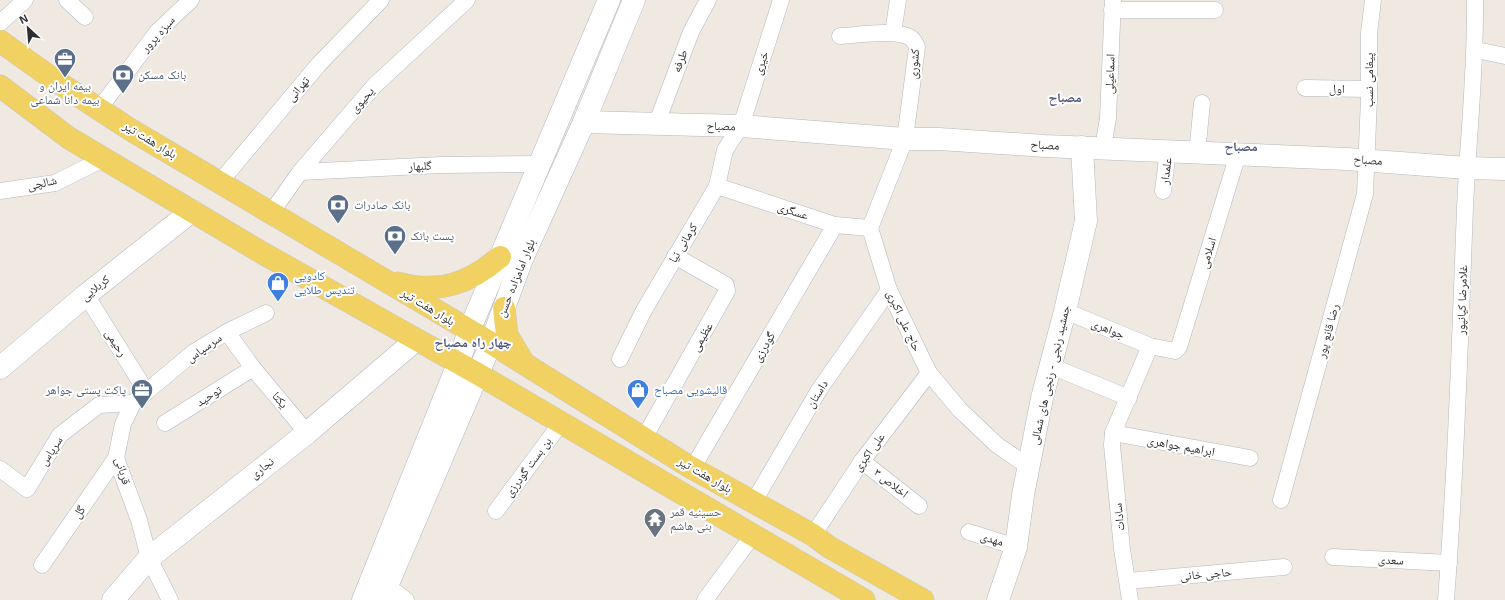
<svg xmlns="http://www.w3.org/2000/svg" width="1505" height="600" font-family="Arial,'Noto Naskh Arabic',sans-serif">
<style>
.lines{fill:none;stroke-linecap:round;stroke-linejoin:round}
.street-casing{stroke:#b4b7c1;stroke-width:17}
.secondary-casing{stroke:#b4b7c1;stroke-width:23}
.primary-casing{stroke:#c9c9c9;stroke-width:23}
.street{stroke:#fff;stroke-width:16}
.secondary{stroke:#fff;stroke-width:22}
.primary{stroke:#f2d163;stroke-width:22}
.labels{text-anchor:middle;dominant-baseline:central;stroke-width:4;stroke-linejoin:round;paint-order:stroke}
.street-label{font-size:12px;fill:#2e2e2e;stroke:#fff}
.service-label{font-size:12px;fill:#4e5e75;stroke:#fff;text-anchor:start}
.shop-label{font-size:12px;fill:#366cbe;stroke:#fff;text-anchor:start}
.worship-label{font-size:12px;fill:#5b616d;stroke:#fff;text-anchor:start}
.neighbourhood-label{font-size:13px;font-weight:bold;fill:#4d5680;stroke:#fff}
</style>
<rect width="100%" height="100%" fill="#efe9e1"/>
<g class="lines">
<g class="street-casing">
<g id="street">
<polyline points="67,0 85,17"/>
<polyline points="1112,10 1215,10"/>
<polyline points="0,23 25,0"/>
<polyline points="893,33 898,0"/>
<path d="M 840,36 C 859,35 890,30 907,36 C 913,38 915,42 917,47 L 905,139 L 870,228 L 889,290 L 929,373 L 960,410 L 997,445 L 1029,467"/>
<polyline points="1476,50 1505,56"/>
<polyline points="1305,88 1369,89"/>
<polyline points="99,109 157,32 191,0"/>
<polyline points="656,125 691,32 708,0"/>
<polyline points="1103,148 1108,118 1113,0"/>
<polyline points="1197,153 1202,103"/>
<polyline points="300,172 441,165 540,164"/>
<polyline points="220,182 319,64 381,0"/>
<polyline points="717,186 835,225 870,228"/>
<polyline points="0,191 55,183 103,159"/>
<polyline points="1163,191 1168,151"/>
<polyline points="271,213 300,172 375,85 467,0"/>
<polyline points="86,295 146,391"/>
<polyline points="1065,311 1150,346 1175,351 1179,347 1238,154"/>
<polyline points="227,332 253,368 307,433"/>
<polyline points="620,359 643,312 717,186 725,150 741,126 781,0"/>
<polyline points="1051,366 1129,398"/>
<polyline points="165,423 253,368"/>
<polyline points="1113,433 1250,458"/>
<polyline points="644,438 727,291 726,285 675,256"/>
<polyline points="862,461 919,506"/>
<polyline points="0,469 27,489 60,435 99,405 133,403"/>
<polyline points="692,469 835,225"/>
<polyline points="1281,500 1365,194 1369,98 1369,33 1373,0"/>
<polyline points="753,503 819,390 889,290"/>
<polyline points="496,511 561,423"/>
<polyline points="969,532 1016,547"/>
<polyline points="813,535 862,461 929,373"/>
<polyline points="1333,557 1449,563"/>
<polyline points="42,565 116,458"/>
<polyline points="1128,581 1284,567"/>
<polyline points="387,586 406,600"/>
<polyline points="170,600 149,558 139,520 116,458 123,424 133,403 194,352 227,332 266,313"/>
<polyline points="705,600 753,535"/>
<polyline points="1130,600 1122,549 1112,445 1113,433 1150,346"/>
<path d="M 1446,600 C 1456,469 1460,339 1465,208 C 1468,138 1476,70 1475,0"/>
</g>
</g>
<g class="secondary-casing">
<g id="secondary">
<polyline points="584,122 741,126 905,139 939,139 1045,146 1347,159 1467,168 1505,169"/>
<polyline points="0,368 86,295 192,211"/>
<polyline points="113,600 149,558 307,433 416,340"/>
<polyline points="363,600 458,364 469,331 609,0"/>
<polyline points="381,600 491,343 522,259 584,122 634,0"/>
<polyline points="998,600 1016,547 1023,495 1042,398 1065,311 1086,221 1082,147"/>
</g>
</g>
<g class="primary-casing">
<g id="primary">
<polyline points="0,41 53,79 131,130 491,343 690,467 813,535 829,547 923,600"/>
<polyline points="0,86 69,138 259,251 478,374 864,600"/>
<path d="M 398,283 C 438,294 469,284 500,257"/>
<polyline points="504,308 507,335 522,360"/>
</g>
</g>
<use href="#street" class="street"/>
<use href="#secondary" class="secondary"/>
<use href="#primary" class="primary"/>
</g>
<defs>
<g id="office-pin" transform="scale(1.15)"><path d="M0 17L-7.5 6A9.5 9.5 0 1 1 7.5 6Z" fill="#5c6f8a" stroke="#fff"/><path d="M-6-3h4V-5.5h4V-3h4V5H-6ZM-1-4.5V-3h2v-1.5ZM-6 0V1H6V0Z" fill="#fff"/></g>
<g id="bank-pin" transform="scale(1.15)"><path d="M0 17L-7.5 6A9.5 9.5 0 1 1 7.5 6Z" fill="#5c6f8a" stroke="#fff"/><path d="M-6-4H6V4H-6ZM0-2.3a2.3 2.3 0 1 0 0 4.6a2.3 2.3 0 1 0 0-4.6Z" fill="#fff"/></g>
<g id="shop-pin" transform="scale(1.15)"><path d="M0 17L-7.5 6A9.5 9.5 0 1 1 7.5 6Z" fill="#3f7fe0" stroke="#fff"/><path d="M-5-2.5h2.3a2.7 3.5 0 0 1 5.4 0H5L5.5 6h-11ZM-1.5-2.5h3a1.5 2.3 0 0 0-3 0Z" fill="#fff"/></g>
<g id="temple-pin" transform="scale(1.15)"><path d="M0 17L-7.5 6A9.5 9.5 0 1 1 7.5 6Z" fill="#6b7280" stroke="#fff"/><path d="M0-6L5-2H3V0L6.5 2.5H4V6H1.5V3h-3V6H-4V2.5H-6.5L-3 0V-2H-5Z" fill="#fff"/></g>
</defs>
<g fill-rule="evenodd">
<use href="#office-pin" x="65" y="59"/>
<use href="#bank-pin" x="123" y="75"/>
<use href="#bank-pin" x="338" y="205"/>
<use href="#bank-pin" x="395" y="236"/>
<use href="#shop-pin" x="278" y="283"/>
<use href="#office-pin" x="142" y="390"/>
<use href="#shop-pin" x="638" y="390"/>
<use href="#temple-pin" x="655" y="519"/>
</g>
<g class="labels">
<g class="street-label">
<text transform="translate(158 34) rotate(-48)">سبزه پرور</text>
<text transform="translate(680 61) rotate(-69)">طرفه</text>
<text transform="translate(761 63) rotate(-72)">خیری</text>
<text transform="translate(914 64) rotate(-86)">کشوری</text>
<text transform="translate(1110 74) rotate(-88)">اسماعیلی</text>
<text transform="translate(1369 80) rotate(-90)">پیغامی نسب</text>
<text transform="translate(298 89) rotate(-50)">تهرانی</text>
<text transform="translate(1337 89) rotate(1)">اول</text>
<text transform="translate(362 100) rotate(-49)">یحیوی</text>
<text transform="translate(721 126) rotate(1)">مصباح</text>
<text transform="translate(150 140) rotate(31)">بلوار هفت تیر</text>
<text transform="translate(1045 145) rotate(3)">مصباح</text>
<text transform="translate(1368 160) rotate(4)">مصباح</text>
<text transform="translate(420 166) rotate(-3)">گلبهار</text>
<text transform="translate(1166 171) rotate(-83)">علمدار</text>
<text transform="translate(42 183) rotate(-12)">شالچی</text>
<text transform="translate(793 211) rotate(18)">عسگری</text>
<text transform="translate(683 243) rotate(-59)">کرمانی نیا</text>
<text transform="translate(1208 253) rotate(-73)">اسلامی</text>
<text transform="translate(516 278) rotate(-68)">بلوار امامزاده حسن</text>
<text transform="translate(95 288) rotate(-39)">کربلایی</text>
<text transform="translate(1462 300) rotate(-88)">غلامرضا کیانپور</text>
<text transform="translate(428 307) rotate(31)">بلوار هفت تیر</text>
<text transform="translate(904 321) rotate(65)">حاج علی اکبری</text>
<text transform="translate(1108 329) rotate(22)">جواهری</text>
<text transform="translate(1328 331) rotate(-75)">رضا قانع پور</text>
<text transform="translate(702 337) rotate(-60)">عظیمی</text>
<text transform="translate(116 343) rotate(58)">رحیمی</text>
<text transform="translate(764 347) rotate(-60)">گودرزی</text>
<text transform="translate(204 348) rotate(-35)">سرسپاس</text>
<text transform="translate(1050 375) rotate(-77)">جمشید رنجی - رنجی های شمالی</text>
<text transform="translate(817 394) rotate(-58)">داستان</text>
<text transform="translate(209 396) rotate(-32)">توحید</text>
<text transform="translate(280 400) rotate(50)">یکتا</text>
<text transform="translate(1181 446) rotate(10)">ابراهیم جواهری</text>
<text transform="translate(51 451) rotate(-57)">سرپاس</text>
<text transform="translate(869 452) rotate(-54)">علی اکبری</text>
<text transform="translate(528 467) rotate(-54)">بن بست گودرزی</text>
<text transform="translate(262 468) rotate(-38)">نجاری</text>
<text transform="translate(123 471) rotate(74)">قربانی</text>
<text transform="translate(705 475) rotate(30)">بلوار هفت تیر</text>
<text transform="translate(891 483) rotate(38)">اخلاص ۳</text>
<text transform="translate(79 512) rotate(-55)">گل</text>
<text transform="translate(1119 517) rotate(-96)">سادات</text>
<text transform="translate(992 539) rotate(17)">مهدی</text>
<text transform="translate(1391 560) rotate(3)">سعدی</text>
<text transform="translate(1206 574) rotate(-5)">حاجی خانی</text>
</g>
<g class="service-label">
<text x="138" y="75">بانک مسکن</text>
<text x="65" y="86" text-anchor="middle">بیمه ایران و<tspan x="65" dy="14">بیمه دانا شماعی</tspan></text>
<text x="354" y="205">بانک صادرات</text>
<text x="410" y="236">پست بانک</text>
<text x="126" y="390" text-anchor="end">پاکت پستی جواهر</text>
</g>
<g class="shop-label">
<text x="294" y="276">کادویی<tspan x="294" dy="14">تندیس طلایی</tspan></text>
<text x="654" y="390">قالیشویی مصباح</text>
</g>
<g class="worship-label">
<text x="670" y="512">حسینیه قمر<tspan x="670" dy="14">بنی هاشم</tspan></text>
</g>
<g class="neighbourhood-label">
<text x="1065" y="97">مصباح</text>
<text x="1241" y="146">مصباح</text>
<text x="473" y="342">چهار راه مصباح</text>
</g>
</g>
<g transform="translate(28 28) rotate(334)" stroke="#ffffff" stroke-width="3" paint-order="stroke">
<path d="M0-3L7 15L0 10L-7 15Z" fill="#2e2e2e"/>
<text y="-6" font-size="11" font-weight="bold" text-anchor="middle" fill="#2e2e2e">N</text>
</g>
</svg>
